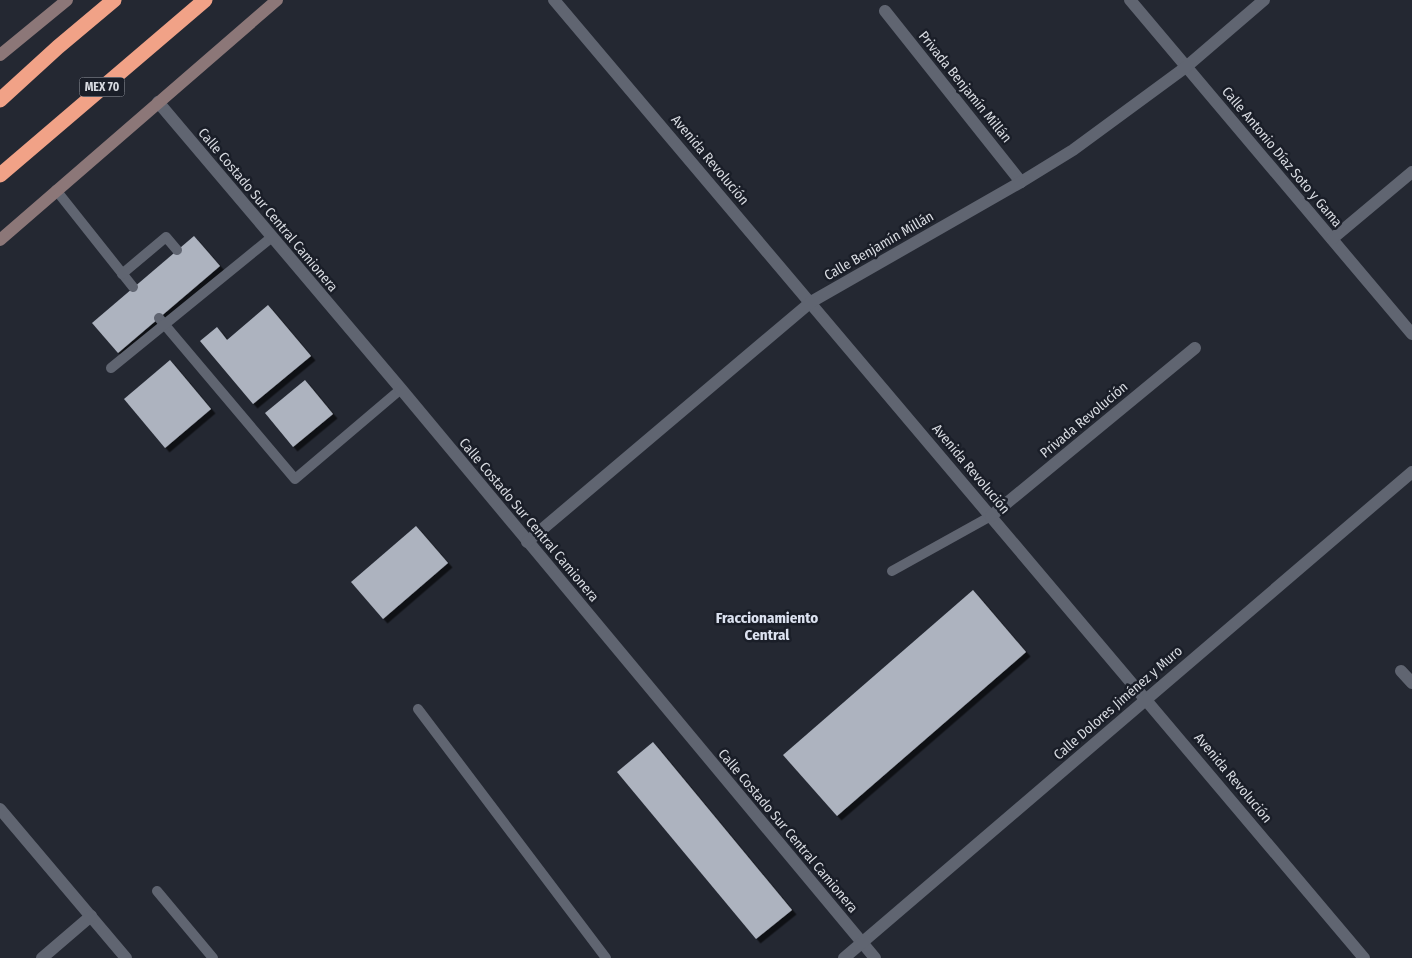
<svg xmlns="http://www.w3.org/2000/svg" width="1412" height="958" font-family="'Fira Sans Condensed',sans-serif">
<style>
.building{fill:#adb3bf;filter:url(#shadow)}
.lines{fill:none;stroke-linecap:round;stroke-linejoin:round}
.lane{stroke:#606571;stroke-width:10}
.street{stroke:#606571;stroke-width:12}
.secondary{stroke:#8c7778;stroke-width:12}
.highway{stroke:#f1a287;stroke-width:15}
.labels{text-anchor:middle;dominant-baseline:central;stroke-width:5;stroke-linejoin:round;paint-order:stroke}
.shield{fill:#1a1e28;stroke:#9fa2aa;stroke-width:1}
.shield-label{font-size:12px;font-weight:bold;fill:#d8dbe1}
.street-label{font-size:14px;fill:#d8dbe1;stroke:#1a1e28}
.neighbourhood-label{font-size:15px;font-weight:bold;fill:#dce2f0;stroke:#1a1e28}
</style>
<defs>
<filter id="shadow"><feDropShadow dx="4.5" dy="4.5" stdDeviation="0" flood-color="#0009"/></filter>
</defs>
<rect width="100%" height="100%" fill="#242832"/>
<g class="building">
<polygon points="194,236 220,266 118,353 92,323"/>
<polygon points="268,305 311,356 253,404 200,341 217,327 227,340"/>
<polygon points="170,360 211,409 165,448 124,399"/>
<polygon points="305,380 333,414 293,447 265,413"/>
<polygon points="416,526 448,563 383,619 351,582"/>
<polygon points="973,590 1026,652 837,816 783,755"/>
<polygon points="653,742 792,910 756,939 617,772"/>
</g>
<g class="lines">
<g class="lane">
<polyline points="56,190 133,287"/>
<polyline points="122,274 166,237 177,250"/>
<polyline points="159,318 295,479 401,389"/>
<polyline points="111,368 272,237"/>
<polyline points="892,571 991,516"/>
<polyline points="418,709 606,958"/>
<polyline points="157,891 213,958"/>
</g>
<g class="street">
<polyline points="554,0 1364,958"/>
<polyline points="1130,0 1412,334"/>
<polyline points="885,11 1021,182"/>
<polyline points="158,102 401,389 875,958"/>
<polyline points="1332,239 1412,172"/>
<polyline points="991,516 1195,348"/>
<polyline points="527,542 811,302 1021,182 1073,150 1186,67 1264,0"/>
<polyline points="1401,671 1412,683"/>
<polyline points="0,809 126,958"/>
<polyline points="42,958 91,916"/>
<polyline points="844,958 1412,472"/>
</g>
<g class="secondary">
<polyline points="0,55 67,0"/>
<polyline points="0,240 277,0"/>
</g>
<g class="highway">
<polyline points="0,100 58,47 114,0"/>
<polyline points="0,175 205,0"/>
</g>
</g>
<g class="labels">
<rect class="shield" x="79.5" y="77.5" width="45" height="19" rx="4"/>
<g class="shield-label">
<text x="102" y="87">MEX 70</text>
</g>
<g class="street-label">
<text transform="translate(965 87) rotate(51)">Privada Benjamín Millán</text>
<text transform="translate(1282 157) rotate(50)">Calle Antonio Díaz Soto y Gama</text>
<text transform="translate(710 160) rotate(50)">Avenida Revolución</text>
<text transform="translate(268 210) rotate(50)">Calle Costado Sur Central Camionera</text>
<text transform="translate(879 246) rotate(-30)">Calle Benjamín Millán</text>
<text transform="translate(1084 420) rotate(-40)">Privada Revolución</text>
<text transform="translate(971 469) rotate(50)">Avenida Revolución</text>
<text transform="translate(529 520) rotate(50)">Calle Costado Sur Central Camionera</text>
<text transform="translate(1118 703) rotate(-41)">Calle Dolores Jiménez y Muro</text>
<text transform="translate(1233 778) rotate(50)">Avenida Revolución</text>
<text transform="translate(788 831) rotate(50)">Calle Costado Sur Central Camionera</text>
</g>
<g class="neighbourhood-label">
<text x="767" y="618">Fraccionamiento<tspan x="767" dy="17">Central</tspan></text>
</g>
</g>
</svg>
